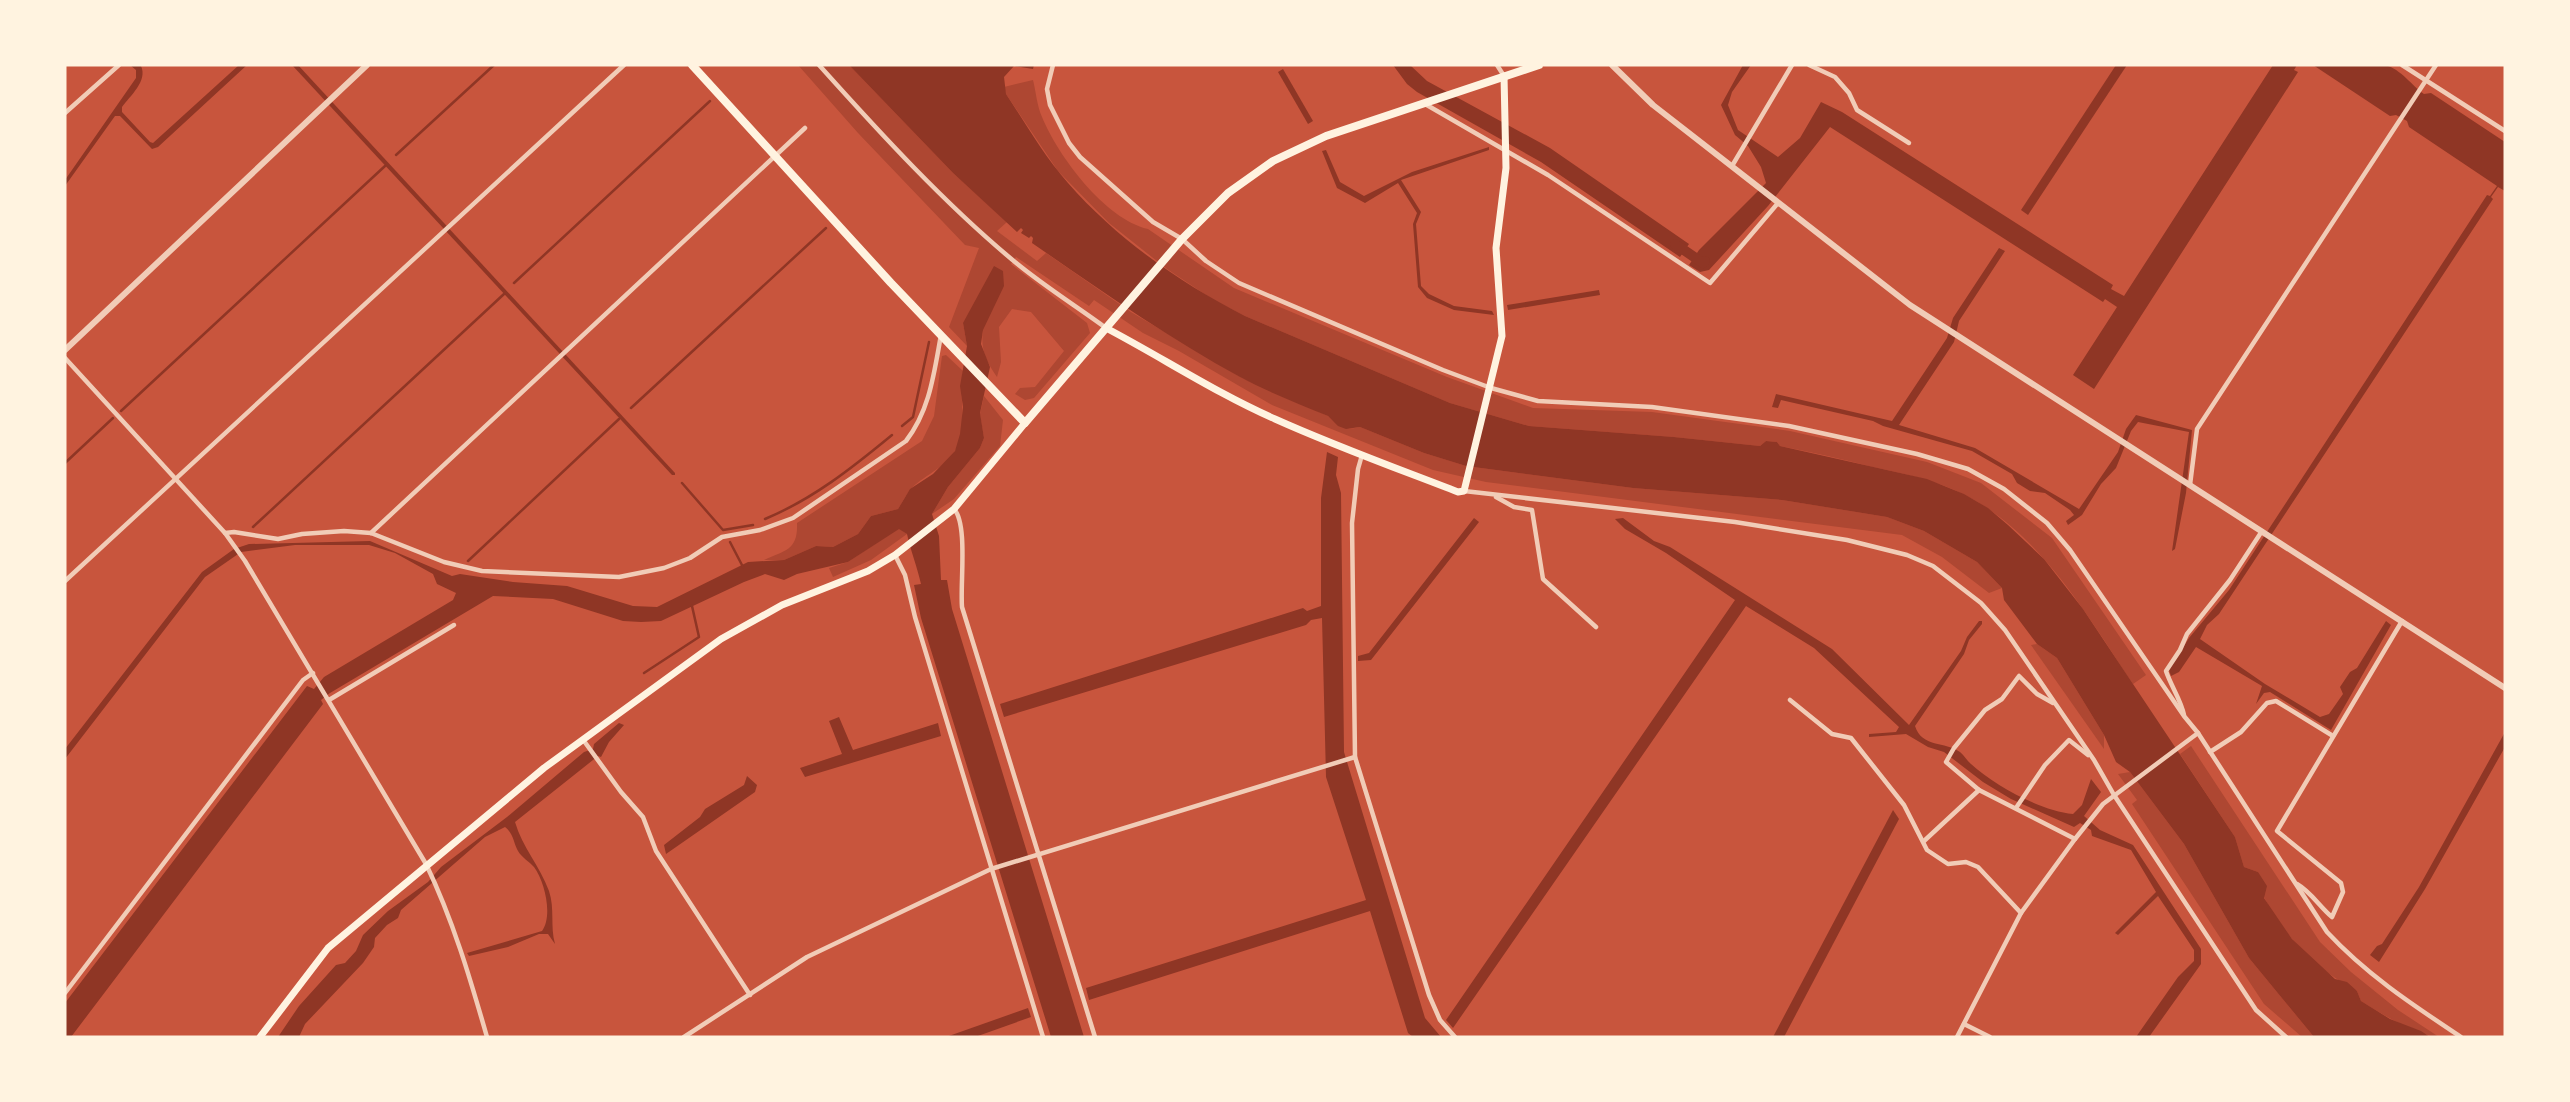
<svg xmlns="http://www.w3.org/2000/svg" width="2570" height="1102" font-family="'Open Sans',sans-serif">
<style>
.green{fill:#ae4732}
.water{fill:#8f3625}
.lines{fill:none;stroke-linecap:round;stroke-linejoin:round}
.stream{stroke:#8f3625;stroke-width:2.5}
.canal{stroke:#8f3625;stroke-width:10}
.minor{stroke:#f1ccb7;stroke-width:4.5}
.tertiary{stroke:#f1ccb7;stroke-width:6}
.secondary{stroke:#fff3e0;stroke-width:7}
.primary{stroke:#fff3e0;stroke-width:8}
</style>
<rect width="100%" height="100%" fill="#c8553d"/>
<g class="green">
<path d="M 798,65 L 849,65 L 953,173 L 1007,222 L 997,231 L 1037,261 L 1046,253 L 1131,312 L 1242,378 L 1328,416 C 1338,426 1346,431 1360,427 L 1424,453 L 1466,466 L 1633,488 L 1782,500 L 1887,517 L 1924,531 L 1977,562 L 2002,588 L 1989,593 L 1942,557 L 1902,535 L 1486,482 L 1433,470 L 1272,405 L 1179,351 L 1143,333 L 1094,300 L 1089,306 L 1016,257 L 1011,264 L 1087,323 L 1090,333 L 1034,398 L 1025,400 L 1015,394 L 1020,388 L 1035,387 L 1064,351 L 1031,312 L 1012,309 L 999,327 L 1001,362 L 997,377 C 987,363 980,349 983,331 L 963,323 L 967,346 L 949,327 L 979,248 L 965,245 L 858,133 Z"/>
<path d="M 1033,80 C 1036,92 1037,106 1042,117 C 1058,156 1105,219 1148,229 L 1234,288 L 1447,377 L 1533,408 L 1652,412 L 1790,431 L 1927,462 L 1981,483 L 2052,538 L 2146,675 L 2133,684 C 2087,615 2041,534 1965,495 C 1936,480 1905,474 1873,467 C 1842,459 1811,452 1780,446 L 1777,442 L 1766,441 L 1760,446 L 1674,437 L 1529,426 L 1450,403 L 1245,316 L 1215,301 L 1167,269 L 1109,223 L 1058,171 L 1006,94 L 1004,87 Z"/>
<path d="M 946,355 L 963,371 C 958,396 969,428 955,451 C 944,469 922,476 910,490 C 905,496 902,503 898,509 L 871,516 L 858,534 L 833,547 L 816,546 L 784,560 L 764,560 C 786,550 798,550 797,523 L 922,441 L 934,416 L 942,356 Z"/>
<polygon points="984,396 1003,420 1000,446 954,499 932,514 948,487 980,448 984,438 980,414"/>
<polygon points="899,528 907,534 871,560 833,577 829,568 848,562"/>
<polygon points="2037,644 2057,658 2104,735 2104,749 2031,645"/>
<path d="M 2191,746 L 2320,942 L 2351,972 L 2398,1010 L 2439,1037 C 2420,1037 2378,1012 2361,1001 L 2357,991 C 2320,972 2284,937 2265,899 C 2261,891 2260,881 2258,872 L 2244,867 L 2235,837 L 2180,754 Z"/>
<polygon points="2130,772 2184,844 2249,958 2314,1037 2302,1037 2264,1004 2132,804 2137,800 2118,774"/>
</g>
<g class="water">
<path d="M 130,65 L 141,66 C 148,81 130,96 122,107 L 122,112 L 150,142 L 153,143 L 239,65 L 247,65 L 158,147 L 152,149 L 120,116 L 115,116 L 65,186 L 65,180 L 136,78 L 136,70 Z"/>
<polygon points="292,65 298,65 675,473 675,475 672,475"/>
<path d="M 849,65 L 1034,65 L 1033,69 L 1014,66 L 1004,77 L 1006,94 C 1026,124 1044,156 1068,183 C 1116,238 1180,283 1245,316 L 1450,403 L 1529,426 L 1674,437 L 1760,446 L 1766,441 L 1777,442 L 1780,446 L 1927,479 L 1964,494 L 1988,508 L 2008,525 L 2044,559 L 2083,609 L 2235,837 L 2244,867 L 2258,872 L 2267,886 L 2264,898 L 2292,939 L 2335,979 L 2347,982 L 2357,991 L 2361,1001 L 2390,1019 L 2421,1031 L 2430,1037 L 2314,1037 L 2249,958 L 2184,844 L 2130,772 L 2116,762 L 2104,735 L 2057,658 L 2037,644 L 2004,600 L 2002,588 L 1977,562 L 1924,531 L 1887,517 L 1782,500 L 1633,488 L 1466,466 L 1424,453 L 1360,427 L 1346,429 L 1338,426 L 1328,416 C 1299,404 1268,392 1240,377 C 1167,337 1100,290 1032,243 L 1033,238 L 1031,236 L 1029,238 L 1021,233 L 1023,230 L 1021,228 L 1017,232 L 953,173 Z"/>
<polygon points="1393,65 1410,65 1427,81 1550,148 1689,244 1680,257 1541,162 1417,92 1407,84"/>
<polygon points="1743,65 1751,65 1732,92 1728,105 1738,130 1778,157 1800,138 1821,102 1842,112 2113,285 2111,289 2124,296 2273,65 2297,65 2294,70 2298,72 2094,389 2073,375 2117,307 2105,299 2103,302 1830,127 1768,206 1709,270 1700,272 1689,265 1699,250 1766,183 1761,167 1748,146 1735,135 1721,105"/>
<polygon points="2116,65 2127,65 2028,215 2021,210"/>
<path d="M 2313,65 C 2331,65 2370,61 2385,65 C 2401,69 2412,86 2424,94 L 2431,93 L 2505,142 L 2505,191 L 2498,187 L 2491,197 L 2493,199 L 2219,614 L 2207,625 L 2200,639 L 2265,684 L 2320,717 L 2329,714 L 2343,694 L 2340,687 L 2350,672 L 2357,668 L 2386,621 L 2391,625 L 2331,730 L 2270,692 L 2264,693 L 2256,704 L 2262,686 L 2196,647 L 2179,672 L 2171,676 L 2169,670 L 2189,638 L 2229,590 L 2487,195 L 2490,196 L 2497,186 L 2409,127 L 2407,121 L 2396,115 L 2390,116 Z"/>
<polygon points="1283,69 1313,121 1308,124 1278,72"/>
<polygon points="1489,147 1489,150 1401,180 1421,212 1416,224 1421,286 1429,294 1454,306 1492,311 1494,315 1454,310 1427,298 1418,287 1413,224 1417,213 1398,183 1365,203 1337,188 1322,151 1326,150 1340,182 1364,196 1412,172"/>
<polygon points="1999,248 2005,251 1959,321 1954,342 1899,425 1975,448 2079,509 2118,452 2126,429 2136,415 2192,430 2186,493 2175,549 2172,551 2189,432 2138,422 2131,431 2116,468 2101,484 2082,515 2068,525 2066,521 2074,515 2070,510 2045,493 2030,491 2017,483 2012,474 1972,451 1883,426 1873,421 1781,400 1778,408 1772,407 1776,394 1892,421 1947,338 1953,318"/>
<path d="M 994,266 L 1003,271 L 1004,286 L 983,330 L 981,344 L 990,367 L 980,413 L 984,438 L 980,448 L 948,487 L 932,514 L 939,536 L 941,580 L 947,580 L 952,609 L 1084,1037 L 1051,1037 L 921,618 L 914,585 L 921,584 C 917,566 911,552 907,534 L 899,529 L 848,562 L 797,574 L 784,580 L 765,574 L 744,582 L 661,621 L 641,622 L 623,621 L 553,599 L 493,596 L 330,693 L 321,700 L 323,704 L 71,1037 L 65,1037 L 65,1003 L 307,686 L 314,689 L 324,677 L 453,600 L 456,593 L 437,584 L 433,574 L 395,553 L 369,545 L 295,545 L 241,552 L 205,577 L 65,759 L 65,749 L 202,572 L 234,549 L 249,544 L 370,541 L 452,576 L 460,574 L 513,582 L 567,586 L 633,606 L 657,607 L 748,562 L 784,560 L 816,546 L 833,547 L 858,534 L 871,516 L 898,509 L 910,489 L 933,474 L 955,451 L 960,434 L 963,407 L 960,386 L 967,346 L 963,323 Z"/>
<polygon points="1599,290 1600,295 1508,310 1507,305"/>
<polygon points="1327,452 1338,457 1336,475 1341,493 1344,752 1425,1018 1441,1037 1413,1037 1408,1033 1370,911 1089,1000 1086,988 1366,900 1326,777 1322,618 1311,620 1306,625 1004,717 1000,704 1303,608 1307,611 1321,606 1321,498"/>
<polygon points="1474,518 1479,522 1371,660 1358,661 1358,656 1369,653"/>
<path d="M 1623,518 L 1654,541 L 1670,547 L 1832,649 L 1909,725 L 1961,651 L 1967,637 L 1979,621 L 1982,621 L 1982,624 L 1969,640 L 1964,654 L 1915,726 C 1922,748 1945,741 1960,752 C 1964,755 1967,761 1971,764 C 1995,786 2041,811 2073,814 L 2082,805 L 2091,779 L 2101,792 L 2084,816 L 2100,830 L 2133,845 L 2201,949 L 2201,964 L 2149,1037 L 2136,1037 L 2178,977 L 2194,961 L 2194,950 L 2158,896 L 2118,935 L 2115,933 L 2156,892 L 2131,850 L 2092,836 L 2091,830 L 2080,823 L 2074,827 L 2011,799 L 1983,782 L 1944,752 L 1928,747 L 1906,734 L 1869,737 L 1869,734 L 1896,732 L 1899,727 L 1814,648 L 1746,606 L 1453,1028 L 1446,1020 L 1735,600 L 1666,553 L 1625,529 L 1615,519 Z"/>
<polygon points="839,717 853,750 938,723 941,736 805,777 800,768 842,754 829,721"/>
<path d="M 619,723 L 624,725 L 609,742 L 601,757 L 598,756 L 515,822 C 522,847 540,866 549,891 C 555,909 550,926 555,944 L 548,934 L 539,934 L 508,947 L 469,956 L 467,953 L 542,931 C 553,916 545,882 534,867 C 529,861 522,858 518,851 C 513,842 514,834 505,827 L 485,837 L 401,910 L 398,918 L 387,925 L 375,938 L 374,947 L 363,963 L 305,1024 L 299,1037 L 278,1037 L 299,1006 L 336,965 L 345,963 L 356,951 L 363,935 L 388,911 L 428,882 L 441,867 L 507,817 L 584,752 L 593,749 L 594,744 Z"/>
<polygon points="2505,732 2505,747 2425,889 2379,962 2370,955 2377,946 2382,944 2419,887"/>
<polygon points="747,776 757,785 755,792 666,854 664,845 700,817 705,809 744,785"/>
<polygon points="1893,810 1899,819 1784,1037 1773,1037"/>
<polygon points="1028,1008 1031,1017 975,1037 946,1037"/>
</g>
<g class="lines">
<g class="stream">
<polyline points="396,155 494,65"/>
<polyline points="514,283 710,101"/>
<polyline points="631,408 826,228"/>
<polyline points="121,411 385,166"/>
<polyline points="902,426 913,417 929,342"/>
<polyline points="65,463 113,418"/>
<polyline points="682,483 723,530 753,525"/>
<path d="M 765,519 C 813,499 852,468 892,435"/>
<polyline points="253,527 504,294"/>
<polyline points="730,542 743,567"/>
<polyline points="468,561 619,419"/>
<polyline points="644,673 699,637 692,606"/>
</g>
<polyline class="canal" points="1675,244 1703,263 1705,261"/>
<g class="minor">
<path d="M 819,65 C 880,133 945,204 1015,262 C 1044,286 1076,306 1106,328"/>
<path d="M 1053,65 L 1047,89 L 1050,105 L 1069,143 L 1080,157 L 1153,222 L 1182,239 L 1206,261 L 1239,283 L 1443,370 L 1491,388 L 1538,401 L 1652,407 L 1789,426 L 1917,454 L 1968,469 L 2004,489 L 2047,523 L 2070,550 L 2184,716 L 2198,733 L 2327,932 C 2367,975 2413,1005 2461,1037"/>
<polyline points="1497,65 1504,76"/>
<polyline points="1809,65 1835,77 1849,93 1857,110 1909,143"/>
<polyline points="2402,65 2505,131"/>
<polyline points="1425,104 1548,175 1710,283 1778,203"/>
<polyline points="65,113 119,65"/>
<polyline points="1732,166 1792,65"/>
<path d="M 65,358 L 225,533 L 245,561 L 426,864 C 453,920 470,978 487,1037"/>
<polyline points="1362,455 1358,469 1352,523 1355,757 1429,995 1440,1020 1455,1037"/>
<polyline points="2190,485 2197,429 2436,65"/>
<polyline points="1464,491 1735,522 1847,540 1907,555 1933,566 1981,603 2005,630 2094,760 2114,795 2256,1010 2286,1037"/>
<polyline points="1496,497 1514,507 1532,510 1543,579 1596,627"/>
<path d="M 954,509 C 968,524 960,584 962,607 L 1095,1037"/>
<path d="M 225,533 L 234,532 L 278,539 L 302,534 L 344,531 L 371,533 L 444,562 L 482,571 L 619,577 L 664,568 L 690,558 L 722,537 L 760,530 L 793,518 L 906,441 C 930,410 934,373 941,335"/>
<polyline points="371,533 805,128"/>
<polyline points="895,555 905,575 915,617 1043,1037"/>
<polyline points="65,581 624,65"/>
<polyline points="329,700 454,625"/>
<polyline points="1790,700 1832,734 1851,738 1904,805 1927,850 1948,864 1966,862 1978,867 2021,913"/>
<polyline points="2053,703 2037,694 2019,676 2002,699 1985,710 1954,748 1946,762 1979,790 2075,839"/>
<path d="M 2184,715 C 2181,700 2171,686 2166,671 L 2180,650 L 2187,634 L 2230,580 L 2262,531"/>
<polyline points="584,741 621,792 643,817 656,851 750,995"/>
<polyline points="2210,752 2241,732 2267,703 2276,701 2333,736"/>
<polyline points="2016,808 2045,765 2069,740 2088,755"/>
<polyline points="1924,841 1979,790"/>
<path d="M 2297,884 C 2311,892 2320,907 2332,917 L 2343,892 L 2341,883 L 2277,831 L 2402,621"/>
<polyline points="65,993 303,680 313,673"/>
<polyline points="1964,1024 1990,1037"/>
<polyline points="684,1037 807,957 991,869 1355,757"/>
<polyline points="1957,1037 2021,913 2075,839 2103,804 2198,733"/>
</g>
<g class="tertiary">
<polyline points="1612,65 1653,105 1910,305 2505,688"/>
<polyline points="65,350 367,65"/>
</g>
<g class="secondary">
<path d="M 1106,328 C 1163,358 1216,393 1275,419 C 1335,446 1396,468 1458,492 L 1464,491 L 1502,336 L 1496,248 L 1506,168 L 1504,76"/>
<polyline points="260,1037 328,948 544,768 721,639 782,605 868,571 895,555 954,509 1025,423"/>
</g>
<polyline class="primary" points="692,65 891,283 1025,423 1182,239 1228,193 1273,161 1326,136 1539,65"/>
</g>
<rect width="2570" height="1102" fill="none" stroke="#fff3e0" stroke-width="133"/>
</svg>
